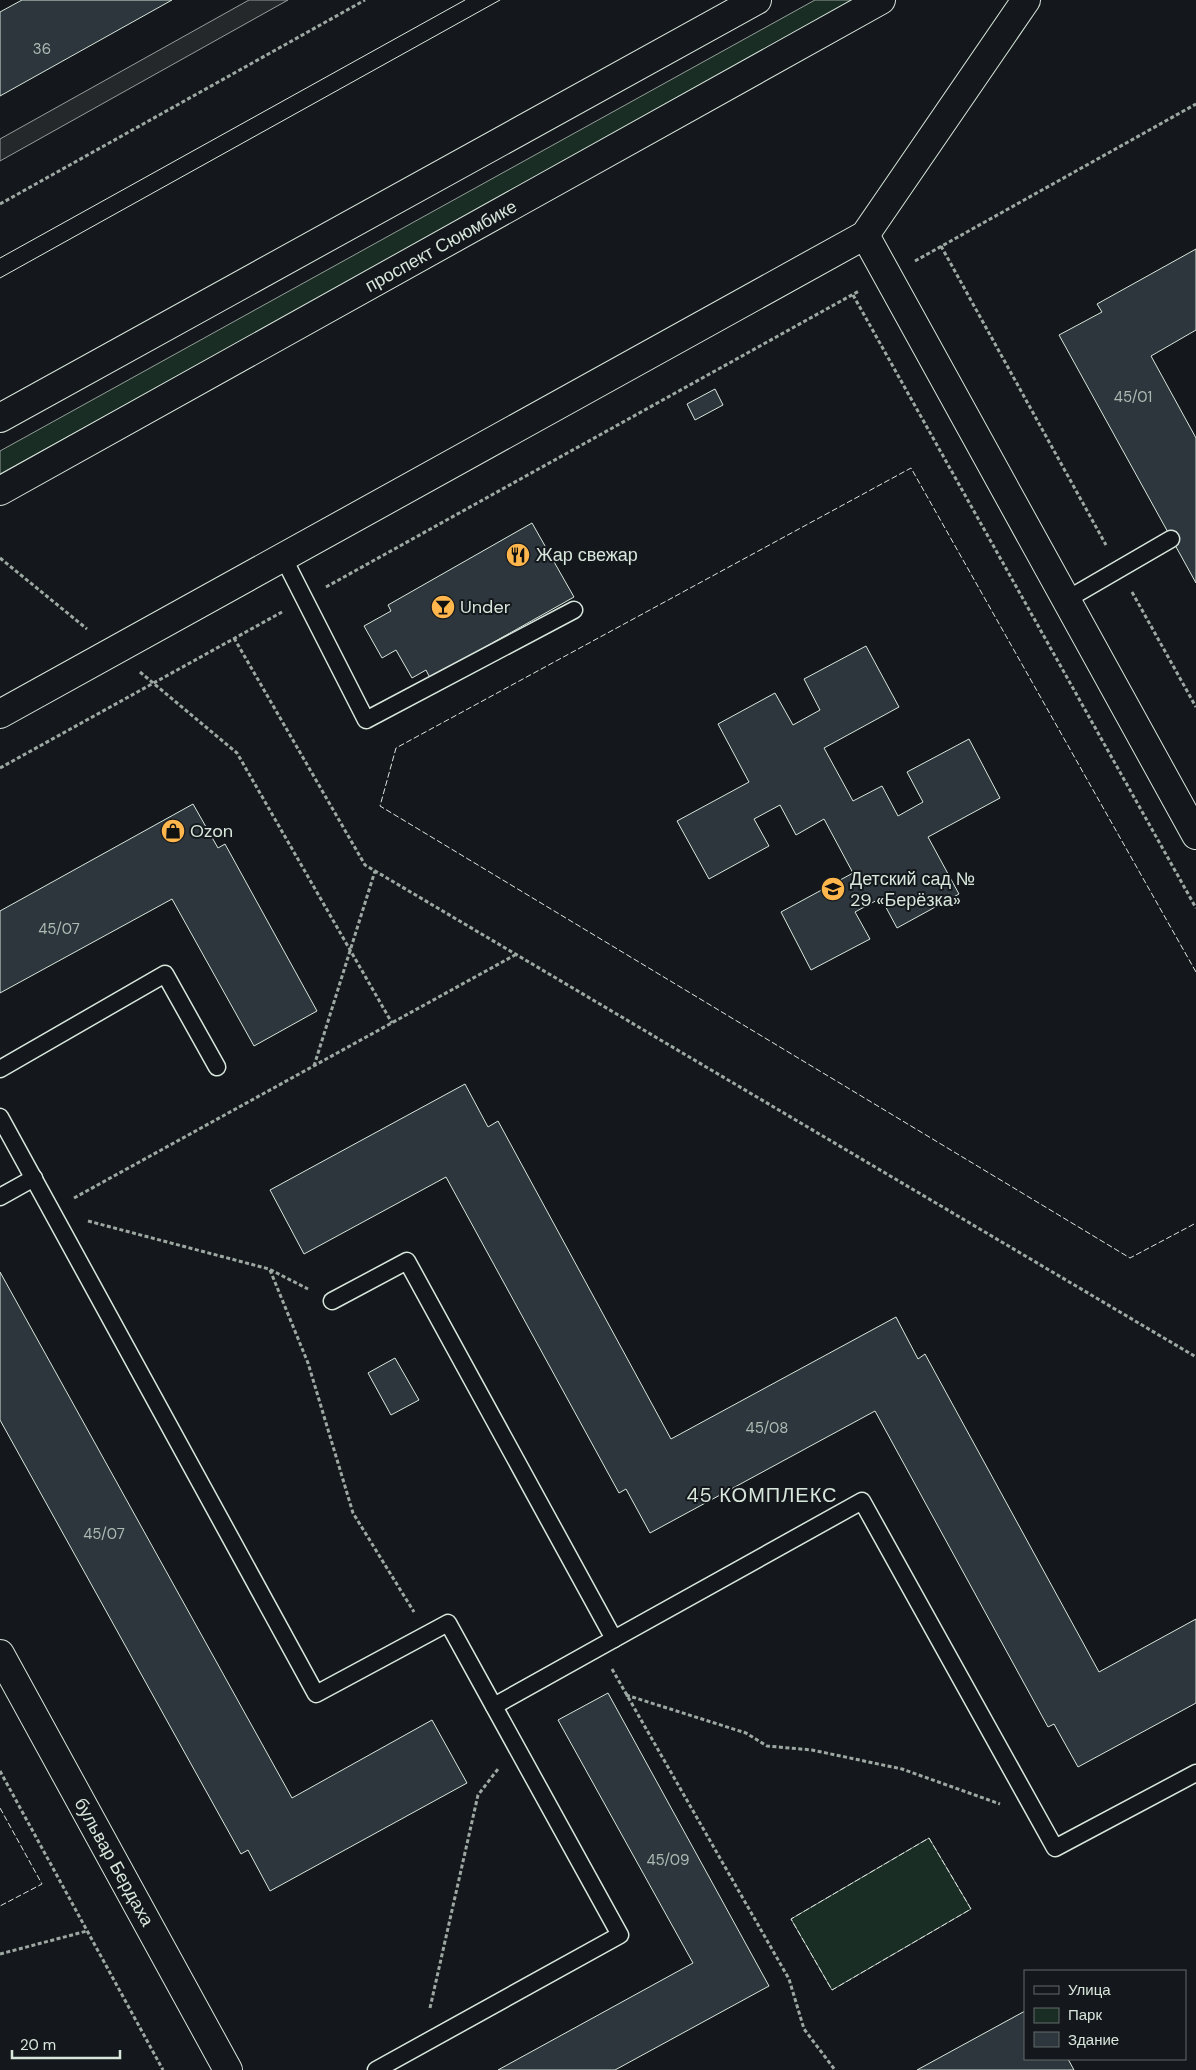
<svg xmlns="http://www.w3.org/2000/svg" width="1196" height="2070" font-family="'DM Sans',sans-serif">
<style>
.green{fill:#1a2d24;stroke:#939e99}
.parking{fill:#24282b;stroke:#939e99}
.building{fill:#2c363c;stroke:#d8e6dc}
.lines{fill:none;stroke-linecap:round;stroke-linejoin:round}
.service-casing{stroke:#d8e6dc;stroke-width:19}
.minor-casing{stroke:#d8e6dc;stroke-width:30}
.secondary-casing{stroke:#d8e6dc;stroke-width:30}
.path{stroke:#9da8a2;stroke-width:3;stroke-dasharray:4 2.5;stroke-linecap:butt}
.service{stroke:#14181c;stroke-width:16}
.minor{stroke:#14181c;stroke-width:28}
.secondary{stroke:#14181c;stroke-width:28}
.tram{stroke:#d8e6dc;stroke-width:1}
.fence{stroke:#d8e6dc;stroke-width:1;stroke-dasharray:6 2.5;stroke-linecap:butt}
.labels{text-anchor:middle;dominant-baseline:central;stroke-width:4;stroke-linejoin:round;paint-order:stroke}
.number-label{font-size:15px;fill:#adbab4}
.street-label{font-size:18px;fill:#d8e6dc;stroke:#14181c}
.poi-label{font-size:18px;fill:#d8e6dc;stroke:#14181c;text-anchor:start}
.quarter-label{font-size:20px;letter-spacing:1px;fill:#d8e6dc;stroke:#14181c}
</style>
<rect width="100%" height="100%" fill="#14181c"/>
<g class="green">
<polygon points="815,0 860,0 0,474 0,451"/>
<polygon points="929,1838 971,1909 832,1990 791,1919"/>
</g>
<polygon class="parking" points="249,0 288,0 0,161 0,139"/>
<g class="building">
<polygon points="22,0 172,0 0,96 0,12"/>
<polygon points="1196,249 1196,330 1151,356 1196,438 1196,583 1059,335 1102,312 1097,304"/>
<polygon points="715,389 723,405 695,420 687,404"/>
<polygon points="532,523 574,597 430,678 426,670 412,678 396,650 382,658 364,626 391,611 388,605"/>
<polygon points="866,646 899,707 824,748 853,801 882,786 898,816 923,802 907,772 969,739 1000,798 928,837 959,894 897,928 881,898 855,912 870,939 811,970 781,912 853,873 824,819 796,835 780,805 754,819 769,846 709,879 677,821 749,782 718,724 775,693 793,725 820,710 804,679"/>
<polygon points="193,804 218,848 225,844 317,1011 254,1046 172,899 0,993 0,911"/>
<polygon points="465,1084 488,1127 498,1121 671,1439 896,1317 918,1359 925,1354 1099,1672 1196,1619 1196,1703 1078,1767 1054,1724 1048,1727 875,1411 650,1533 626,1489 619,1493 446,1177 304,1254 270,1190"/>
<polygon points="0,1272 292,1798 432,1720 467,1783 270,1891 248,1850 241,1854 0,1420"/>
<polygon points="395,1358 419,1400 391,1415 368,1373"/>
<polygon points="608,1693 769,1986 615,2070 498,2070 693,1963 558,1720"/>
<polygon points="1025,2011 1025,2059 1068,2059 1074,2070 917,2070"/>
</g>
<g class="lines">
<g class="service-casing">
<g id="service">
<polyline points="283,557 366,720 574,610"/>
<polyline points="1066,600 1171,539"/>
<polyline points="0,1069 165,974 217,1067"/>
<polyline points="0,1117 316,1694 448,1623 620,1935 376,2070"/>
<polyline points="0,1197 34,1178"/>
<polyline points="332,1301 407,1261 614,1639 494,1706"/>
<polyline points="614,1639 862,1501 1055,1848 1196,1773"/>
</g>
</g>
<g class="minor-casing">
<g id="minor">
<polyline points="865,235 1196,835"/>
<polyline points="0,714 865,235 1026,0"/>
<polyline points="0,1654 228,2070"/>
</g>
</g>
<g class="secondary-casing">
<g id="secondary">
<polyline points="0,418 757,0"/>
<polyline points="0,491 881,0"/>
</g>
</g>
<g class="path">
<polyline points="0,204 365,0"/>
<polyline points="941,246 1106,545"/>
<polyline points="915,261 1196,104"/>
<polyline points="853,295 1196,908"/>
<polyline points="0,558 87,629"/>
<polyline points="326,587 859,291"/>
<polyline points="1132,592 1196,707"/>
<polyline points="234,638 365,865 1196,1357"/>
<polyline points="140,672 237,753 392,1023"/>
<polyline points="0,768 282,612"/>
<polyline points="314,1066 375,871"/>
<polyline points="74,1198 515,955"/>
<polyline points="88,1221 269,1269 308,1289"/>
<polyline points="270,1270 308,1363 353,1513 414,1612"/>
<polyline points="612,1669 789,1979 804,2029 835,2070"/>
<polyline points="626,1695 746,1733 767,1746 812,1750 902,1769 1000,1804"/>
<polyline points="0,1771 163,2070"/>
<polyline points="0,1954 87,1931"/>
<polyline points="430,2008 478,1795 498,1769"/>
</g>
<use href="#service" class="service"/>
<use href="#minor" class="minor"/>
<use href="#secondary" class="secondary"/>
<g class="tram">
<polyline points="0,258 465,0"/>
<polyline points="0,278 500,0"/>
</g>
<g class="fence">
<polyline points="1196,972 911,468 396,748 380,806 1130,1258 1196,1223"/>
<polyline points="0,1808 42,1884 0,1906"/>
<polygon points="929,1838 971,1909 832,1990 791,1919"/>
</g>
</g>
<defs>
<g id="restaurant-disc" transform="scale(1.25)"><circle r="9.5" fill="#ffb74d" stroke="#14181c"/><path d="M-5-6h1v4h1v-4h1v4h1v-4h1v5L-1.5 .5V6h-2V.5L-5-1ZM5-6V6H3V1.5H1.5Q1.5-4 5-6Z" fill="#111"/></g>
<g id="bar-disc" transform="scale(1.25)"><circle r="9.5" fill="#ffb74d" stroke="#14181c"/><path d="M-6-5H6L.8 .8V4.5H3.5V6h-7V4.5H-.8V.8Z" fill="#111"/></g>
<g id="shop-disc" transform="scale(1.25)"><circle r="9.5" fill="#ffb74d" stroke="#14181c"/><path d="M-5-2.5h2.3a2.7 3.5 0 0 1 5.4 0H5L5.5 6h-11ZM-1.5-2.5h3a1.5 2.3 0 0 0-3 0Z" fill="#111"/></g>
<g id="school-disc" transform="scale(1.25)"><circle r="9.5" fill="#ffb74d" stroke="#14181c"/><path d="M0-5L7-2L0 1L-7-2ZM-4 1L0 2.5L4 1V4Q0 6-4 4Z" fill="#111"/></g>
</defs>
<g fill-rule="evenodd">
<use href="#restaurant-disc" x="518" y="555"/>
<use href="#bar-disc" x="443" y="607"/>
<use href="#shop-disc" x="173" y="831"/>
<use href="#school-disc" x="833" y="889"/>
</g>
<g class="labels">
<g class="number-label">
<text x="42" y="49">36</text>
<text x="1133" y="397">45/01</text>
<text x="59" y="929">45/07</text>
<text x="767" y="1428">45/08</text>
<text x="104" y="1534">45/07</text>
<text x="668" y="1860">45/09</text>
</g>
<g class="street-label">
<text transform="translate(441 246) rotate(-29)">проспект Сююмбике</text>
<text transform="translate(114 1862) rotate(61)">бульвар Бердаха</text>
</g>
<g class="poi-label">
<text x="536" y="555">Жар свежар</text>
<text x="460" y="607">Under</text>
<text x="190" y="831">Ozon</text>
<text x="850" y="879">Детский сад №<tspan x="850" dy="21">29 «Берёзка»</tspan></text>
</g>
<g class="quarter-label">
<text x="762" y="1495">45 КОМПЛЕКС</text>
</g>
</g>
<rect x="1024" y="1970" width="162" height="90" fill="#14181c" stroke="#626a69"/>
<rect x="1034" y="1986" width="25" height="8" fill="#14181c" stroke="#626a69"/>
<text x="1068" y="1995" font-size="15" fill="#d8e6dc">Улица</text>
<rect x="1034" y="2008" width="25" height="15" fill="#1a2d24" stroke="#626a69"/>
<text x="1068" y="2020" font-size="15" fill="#d8e6dc">Парк</text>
<rect x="1034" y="2032" width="25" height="15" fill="#2c363c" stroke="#626a69"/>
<text x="1068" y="2045" font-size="15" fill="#d8e6dc">Здание</text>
<path d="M12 2050v8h108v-8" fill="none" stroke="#d8e6dc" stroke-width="2.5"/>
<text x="20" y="2050" font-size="15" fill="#d8e6dc" stroke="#14181c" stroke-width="4" paint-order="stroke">20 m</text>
</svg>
